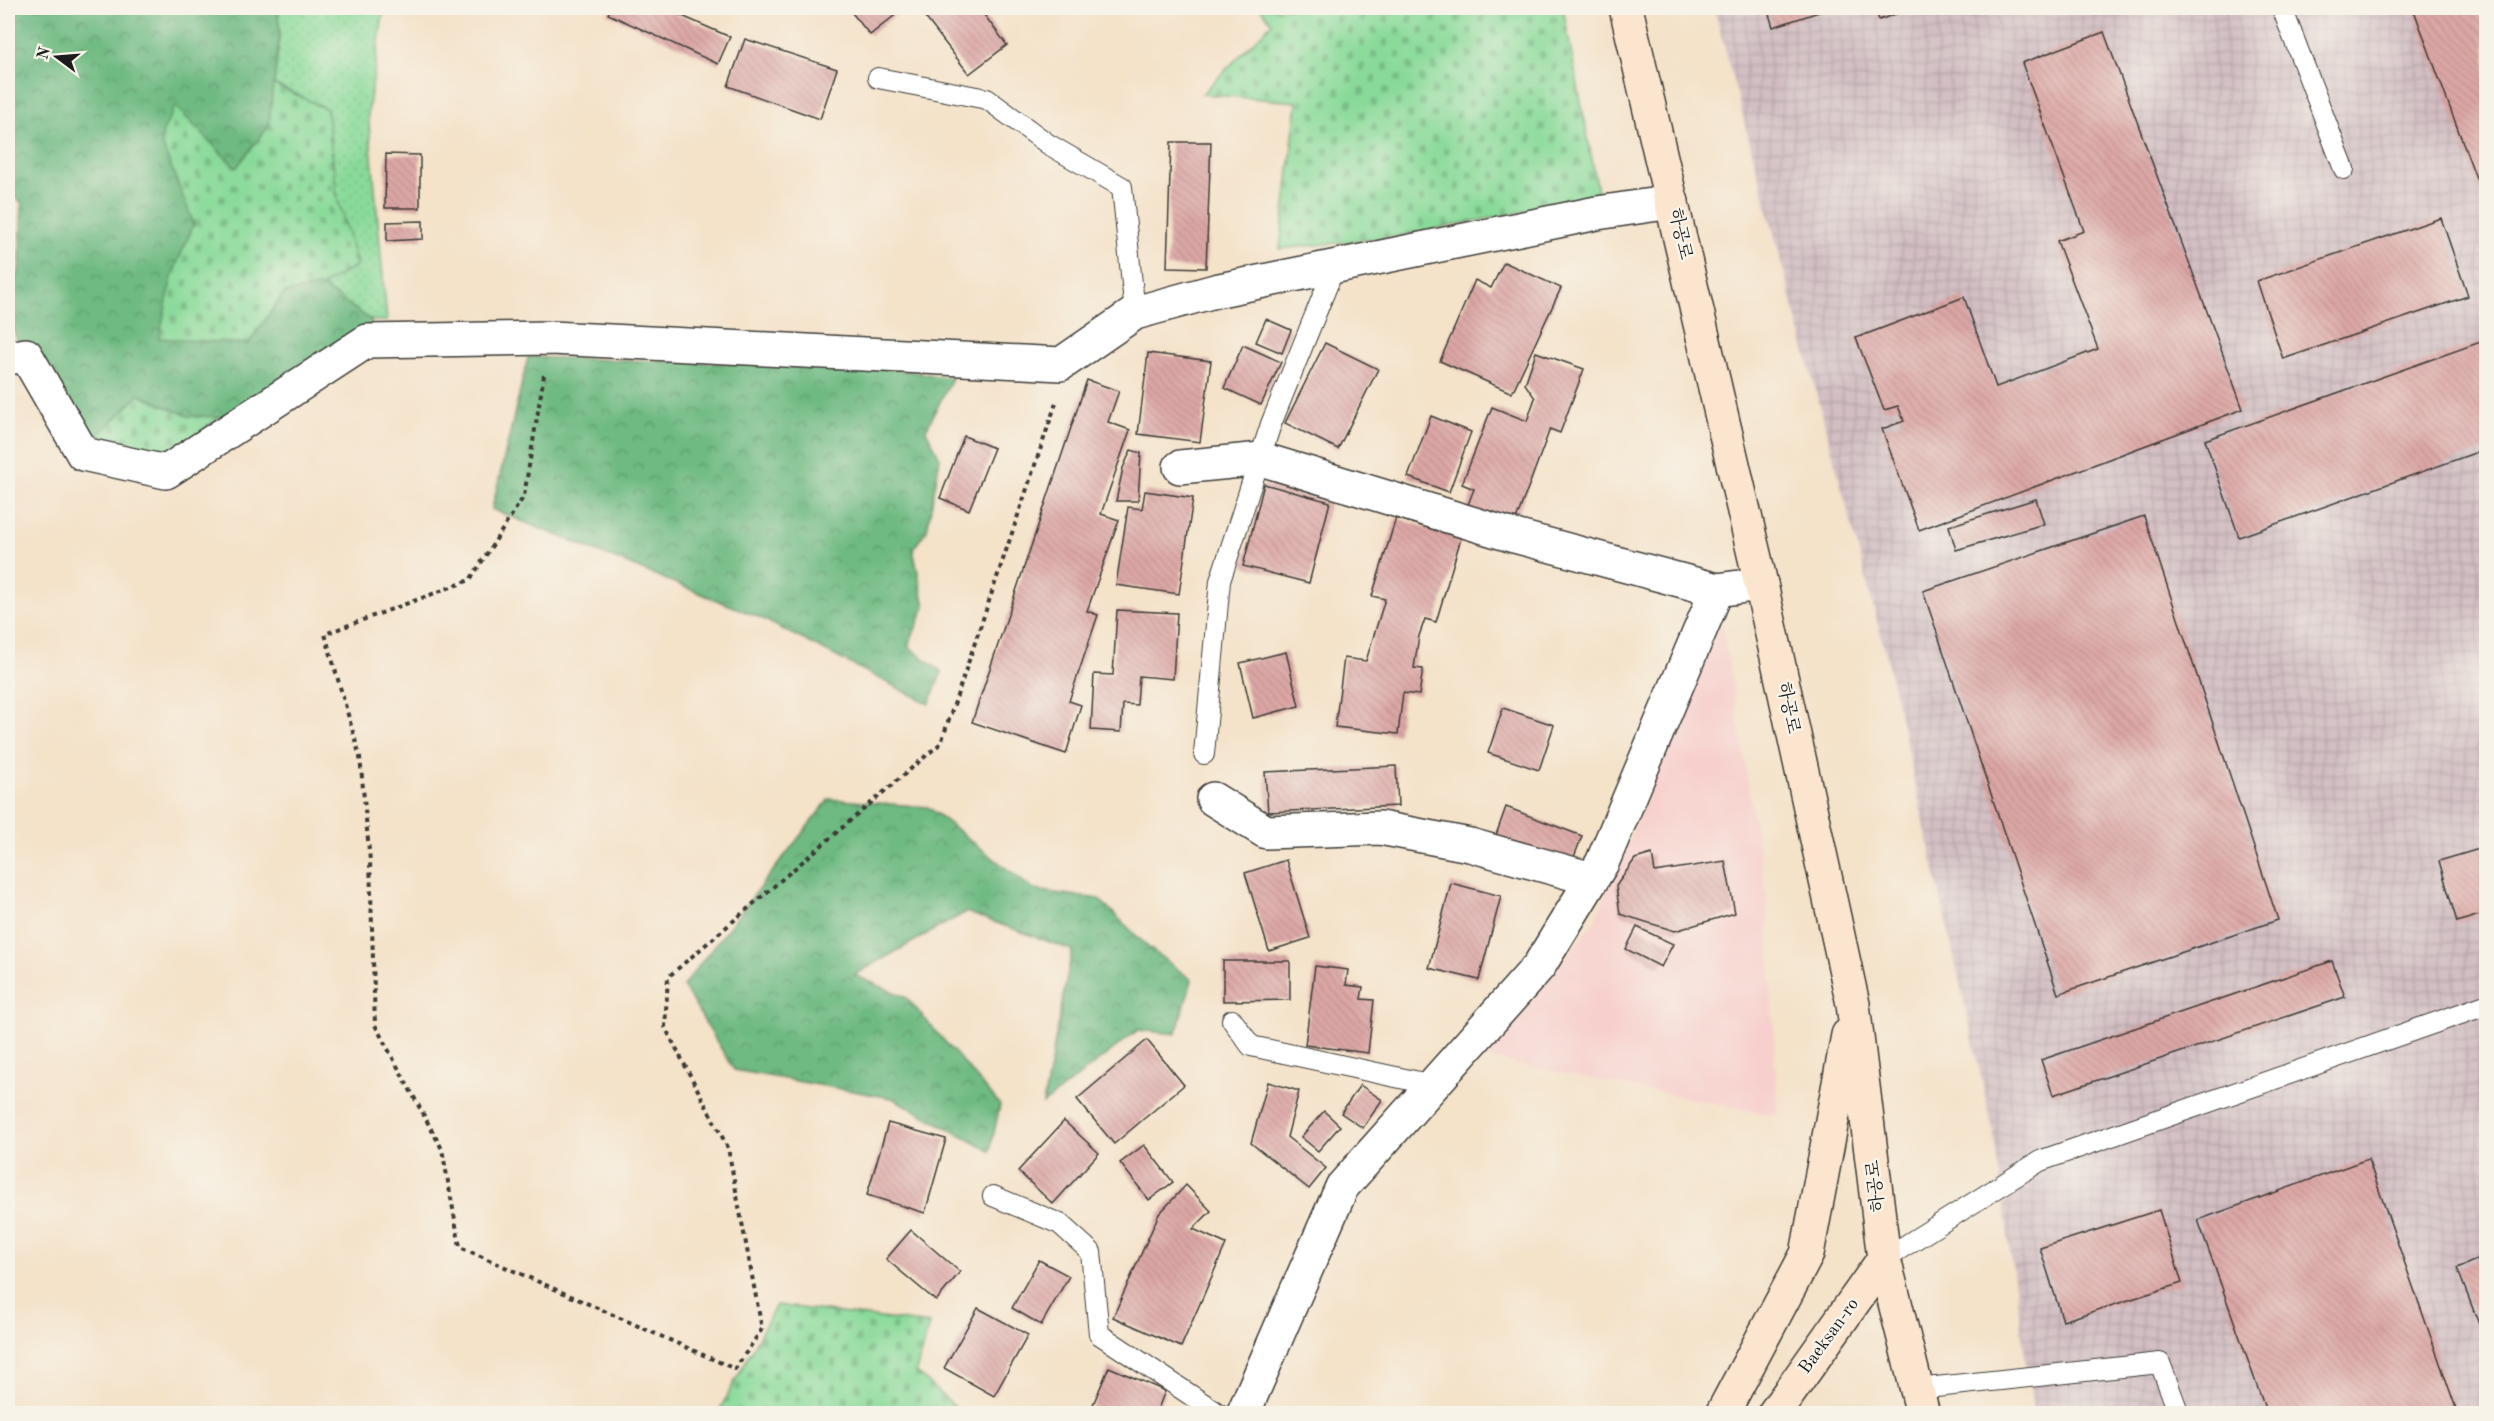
<svg xmlns="http://www.w3.org/2000/svg" width="2494" height="1421" font-family="'Old Standard TT','Noto Serif KR',serif">
<style>
.built{fill:#f7d0cd}
.industrial{fill:url(#industrial-grid)}
.grass{fill:url(#grass-dots);stroke:#527b5b;stroke-width:1.5}
.forest{fill:url(#forest-crowns);stroke:#456b4f;stroke-width:1.5}
.cemetery{fill:url(#cemetery-stones);stroke:#527b5b;stroke-width:1.5}
.building{fill:url(#building-back-hatch)}
.lines{fill:none;stroke-linecap:round;stroke-linejoin:round}
.lane-casing{stroke:#3c3a36;stroke-width:22}
.street-casing{stroke:#3c3a36;stroke-width:36}
.secondary-casing{stroke:#3c3a36;stroke-width:36}
.path{stroke:#3c3a36;stroke-width:4;stroke-dasharray:4.5 4.5;stroke-linecap:butt}
.lane{stroke:#fff;stroke-width:20}
.street{stroke:#fff;stroke-width:33}
.secondary{stroke:#fbe5cf;stroke-width:33}
.labels{text-anchor:middle;dominant-baseline:central;stroke-width:5;stroke-linejoin:round;paint-order:stroke}
.street-label{font-size:18px;fill:#1c1c1c;stroke:#f7f3e8}
</style>
<defs>
<pattern id="industrial-grid" width="8" height="8" patternUnits="userSpaceOnUse" patternTransform="scale(1.5)"><rect width="8" height="8" fill="#d2bec3"/><path d="M0 4h8M4 0v8" fill="none" stroke="#b4a3a7"/></pattern>
<pattern id="grass-dots" width="8" height="8" patternUnits="userSpaceOnUse" patternTransform="scale(1.5)"><rect width="8" height="8" fill="#89da9a"/><path d="M2 2h.1M6 6h.1" fill="none" stroke="#76ba84" stroke-width="1.8" stroke-linecap="round"/></pattern>
<pattern id="forest-crowns" width="20" height="18" patternUnits="userSpaceOnUse" patternTransform="scale(1.5)"><rect width="20" height="18" fill="#6eba82"/><path d="M2 6a3 3 0 1 1 6 0M12 15a3 3 0 1 1 6 0" fill="none" stroke="#5a966a"/></pattern>
<pattern id="cemetery-stones" width="16" height="16" patternUnits="userSpaceOnUse" patternTransform="scale(1.5)"><rect width="16" height="16" fill="#89da9a"/><path d="M2 7V4a2 2 0 0 1 4 0v3zM10 15v-3a2 2 0 0 1 4 0v3z" fill="#76ba84"/></pattern>
<pattern id="building-back-hatch" width="6" height="6" patternUnits="userSpaceOnUse" patternTransform="scale(1.5)"><rect width="6" height="6" fill="#dca7a6"/><path d="M-1 5l2 2M0 0l6 6M5-1l2 2" fill="none" stroke="#bc8f8e"/></pattern>
</defs>
<rect width="100%" height="100%" fill="#f7f3e8"/>
<filter id="ink" filterUnits="userSpaceOnUse"><feTurbulence type="fractalNoise" baseFrequency=".0167" numOctaves="2"/><feDisplacementMap in="SourceGraphic" scale="12" xChannelSelector="R" yChannelSelector="G"/><feConvolveMatrix kernelMatrix="1 2 1 2 8 2 1 2 1" color-interpolation-filters="sRGB"/></filter>
<filter id="wash" filterUnits="userSpaceOnUse"><feTurbulence type="fractalNoise" baseFrequency=".008" numOctaves="4" result="noise"/><feDisplacementMap in="SourceGraphic" scale="24" xChannelSelector="R" yChannelSelector="G"/><feGaussianBlur stdDeviation="1.35" result="paint"/><feColorMatrix in="noise" values="0 0 0 0 0 0 0 0 0 0 0 0 0 0 0 0 0 1.4 0 .05"/><feComposite in="paint" operator="in"/></filter>
<g filter="url(#wash)">
<rect width="100%" height="100%" fill="#f4e2c9"/>
<polygon class="built" points="1722,622 1767,899 1778,1116 1486,1058 1594,922"/>
<polygon class="industrial" points="1714,8 2486,8 2486,1413 2033,1413 1993,1130 1886,654"/>
<polygon class="grass" points="277,8 384,8 368,113 387,321 372,321 322,286 357,265 337,197 327,109 273,84 280,32"/>
<g class="forest">
<polygon points="8,8 277,8 280,32 269,126 236,169 175,107 182,190 194,224 173,273 248,344 284,293 322,286 372,321 343,369 279,420 188,416 139,395 98,436 45,417 8,315 8,291 19,271 22,203 8,192"/>
<polygon points="528,357 895,369 952,378 926,430 940,458 927,530 913,549 925,607 908,646 942,672 929,704 761,618 492,509"/>
<polygon points="829,799 928,807 1034,890 1099,899 1148,947 1192,980 1176,1034 1138,1030 1043,1104 1072,950 966,912 854,975 906,997 1000,1105 990,1151 892,1098 734,1070 683,986"/>
</g>
<g class="cemetery">
<polygon points="1260,8 1563,8 1599,197 1394,237 1280,249 1297,102 1202,94 1272,23"/>
<polygon points="273,84 327,109 337,197 357,265 322,286 284,293 248,344 159,338 173,273 194,224 160,139 175,106 236,168 269,126"/>
<polygon points="139,395 188,416 220,417 173,452 130,451 98,436"/>
<polygon points="776,1305 929,1324 916,1372 962,1413 718,1413"/>
</g>
<g id="blocks">
<g class="building">
<polygon points="611,8 664,8 730,37 718,64 608,14"/>
<polygon points="848,8 904,8 870,35"/>
<polygon points="918,8 979,8 1007,45 969,74"/>
<polygon points="1767,8 1828,8 1828,9 1773,27"/>
<polygon points="1875,8 1912,8 1879,20"/>
<polygon points="2413,8 2486,8 2486,205"/>
<polygon points="2104,32 2243,409 1919,530 1882,429 1904,421 1898,406 1884,410 1856,338 1964,297 1996,387 2098,349 2057,241 2084,231 2022,63"/>
<polygon points="745,39 837,69 820,119 728,86"/>
<polygon points="1171,142 1211,142 1206,268 1167,267"/>
<polygon points="386,154 420,155 420,208 385,208"/>
<polygon points="2441,218 2468,296 2283,359 2257,281"/>
<polygon points="423,221 423,239 387,241 387,222"/>
<polygon points="1504,262 1561,288 1512,393 1440,361 1475,280 1491,288"/>
<polygon points="1266,319 1291,330 1282,353 1256,342"/>
<polygon points="2486,340 2486,449 2239,537 2205,440"/>
<polygon points="1325,343 1378,369 1338,449 1285,423"/>
<polygon points="1243,345 1281,362 1261,405 1224,388"/>
<polygon points="1536,352 1584,369 1560,433 1550,429 1513,528 1466,510 1474,489 1462,484 1492,407 1527,421 1535,398 1525,384"/>
<polygon points="1148,353 1211,361 1200,442 1138,434"/>
<polygon points="1087,380 1119,391 1108,422 1130,430 1101,514 1119,520 1087,611 1098,615 1069,701 1081,705 1066,754 972,722"/>
<polygon points="1431,416 1471,432 1449,492 1408,477"/>
<polygon points="964,436 994,448 969,510 940,498"/>
<polygon points="1131,450 1141,453 1138,501 1116,501 1123,468"/>
<polygon points="1264,484 1330,502 1309,583 1243,566"/>
<polygon points="1145,491 1193,498 1179,594 1116,585 1128,507 1142,509"/>
<polygon points="2036,499 2044,524 1956,550 1949,526"/>
<polygon points="2144,516 2278,920 2058,994 1923,591"/>
<polygon points="1396,518 1461,538 1436,622 1425,619 1419,636 1414,668 1423,669 1419,695 1403,693 1398,734 1335,727 1344,658 1366,661 1385,599 1372,596"/>
<polygon points="1117,610 1177,613 1173,679 1139,676 1137,705 1123,704 1121,732 1091,730 1094,674 1113,675"/>
<polygon points="1286,652 1299,706 1253,718 1240,663"/>
<polygon points="1503,708 1554,725 1539,770 1488,753"/>
<polygon points="1396,766 1398,806 1268,812 1265,772"/>
<polygon points="1506,807 1582,836 1571,865 1496,835"/>
<polygon points="2486,847 2486,913 2457,922 2439,861"/>
<polygon points="1652,854 1655,872 1725,861 1735,913 1675,931 1620,914 1616,886 1635,859"/>
<polygon points="1286,860 1310,938 1269,951 1245,873"/>
<polygon points="1451,883 1501,896 1479,980 1429,968"/>
<polygon points="1637,927 1673,944 1661,967 1626,949"/>
<polygon points="1223,961 1290,961 1290,1000 1223,1001"/>
<polygon points="2332,961 2345,997 2053,1095 2041,1060"/>
<polygon points="1315,966 1348,970 1346,985 1363,987 1361,999 1374,1000 1368,1053 1305,1045"/>
<polygon points="1147,1040 1184,1085 1114,1144 1077,1099"/>
<polygon points="1268,1082 1299,1091 1287,1137 1326,1168 1309,1189 1251,1143"/>
<polygon points="1360,1085 1382,1100 1363,1128 1341,1113"/>
<polygon points="1324,1111 1340,1126 1318,1151 1301,1137"/>
<polygon points="1064,1121 1099,1153 1053,1204 1018,1171"/>
<polygon points="888,1123 946,1139 925,1213 867,1195"/>
<polygon points="1144,1145 1173,1182 1149,1200 1120,1163"/>
<polygon points="2368,1159 2458,1414 2267,1414 2198,1220"/>
<polygon points="1186,1185 1211,1211 1193,1229 1226,1244 1181,1347 1113,1317 1159,1214"/>
<polygon points="2159,1210 2182,1283 2063,1321 2040,1248"/>
<polygon points="911,1230 960,1272 936,1301 886,1259"/>
<polygon points="2486,1256 2486,1342 2457,1268"/>
<polygon points="1039,1260 1069,1276 1041,1325 1012,1308"/>
<polygon points="978,1308 1028,1335 994,1396 944,1368"/>
<polygon points="1109,1367 1165,1391 1156,1414 1089,1414"/>
</g>
</g>
</g>
<g filter="url(#ink)">
<use href="#blocks" fill-opacity="0" stroke="#3c3a36" stroke-width="1.5"/>
<g class="lines">
<g class="lane-casing">
<g id="lane">
<polyline points="2282,8 2344,169"/>
<polyline points="878,78 987,99 1048,144 1122,187 1135,313"/>
<polyline points="1204,754 1220,581 1271,424 1335,266"/>
<polyline points="1232,1020 1251,1046 1433,1085"/>
<polyline points="993,1196 1060,1224 1091,1252 1099,1334 1219,1414"/>
<polyline points="1884,1259 2040,1161 2486,1005"/>
<polyline points="1917,1389 2160,1363 2179,1414"/>
</g>
</g>
<g class="street-casing">
<g id="street">
<polyline points="8,358 26,355 83,454 166,472 367,341 552,338 1061,364 1135,313 1215,291 1597,213 1672,202"/>
<polyline points="1180,467 1261,459 1507,534 1717,590"/>
<polyline points="1213,799 1266,832 1380,828 1470,845 1592,879"/>
<polyline points="1243,1414 1342,1187 1539,966 1602,863 1717,590 1761,584"/>
</g>
</g>
<g class="secondary-casing">
<g id="secondary">
<polyline points="1626,8 1761,584 1853,1004 1884,1259 1923,1414"/>
<polyline points="1722,1414 1807,1254 1848,1035"/>
<polyline points="1774,1414 1884,1259"/>
</g>
</g>
<polyline class="path" points="544,375 524,496 470,580 325,634 360,757 370,861 375,1025 442,1149 460,1247 735,1369 762,1329 728,1148 665,1027 668,977 941,743 1057,400"/>
<use href="#lane" class="lane"/>
<use href="#street" class="street"/>
<use href="#secondary" class="secondary"/>
</g>
</g>
<g class="labels">
<g class="street-label">
<text transform="translate(1680 234) rotate(77)">하공로</text>
<text transform="translate(1788 708) rotate(78)">하공로</text>
<text transform="translate(1876 1186) rotate(-97)">하공로</text>
<text transform="translate(1829 1336) rotate(-54)">Baeksan-ro</text>
</g>
</g>
<rect width="2494" height="1421" fill="none" stroke="#f7f3e8" stroke-width="30"/>
<g transform="translate(57 57) rotate(286)" stroke="#f7f3e8" stroke-width="4.5" paint-order="stroke">
<path d="M0-4.5L10 22L0 15L-10 22Z" fill="#1c1c1c"/>
<text y="-9" font-size="16" font-weight="bold" text-anchor="middle" fill="#1c1c1c">N</text>
</g>
</svg>
